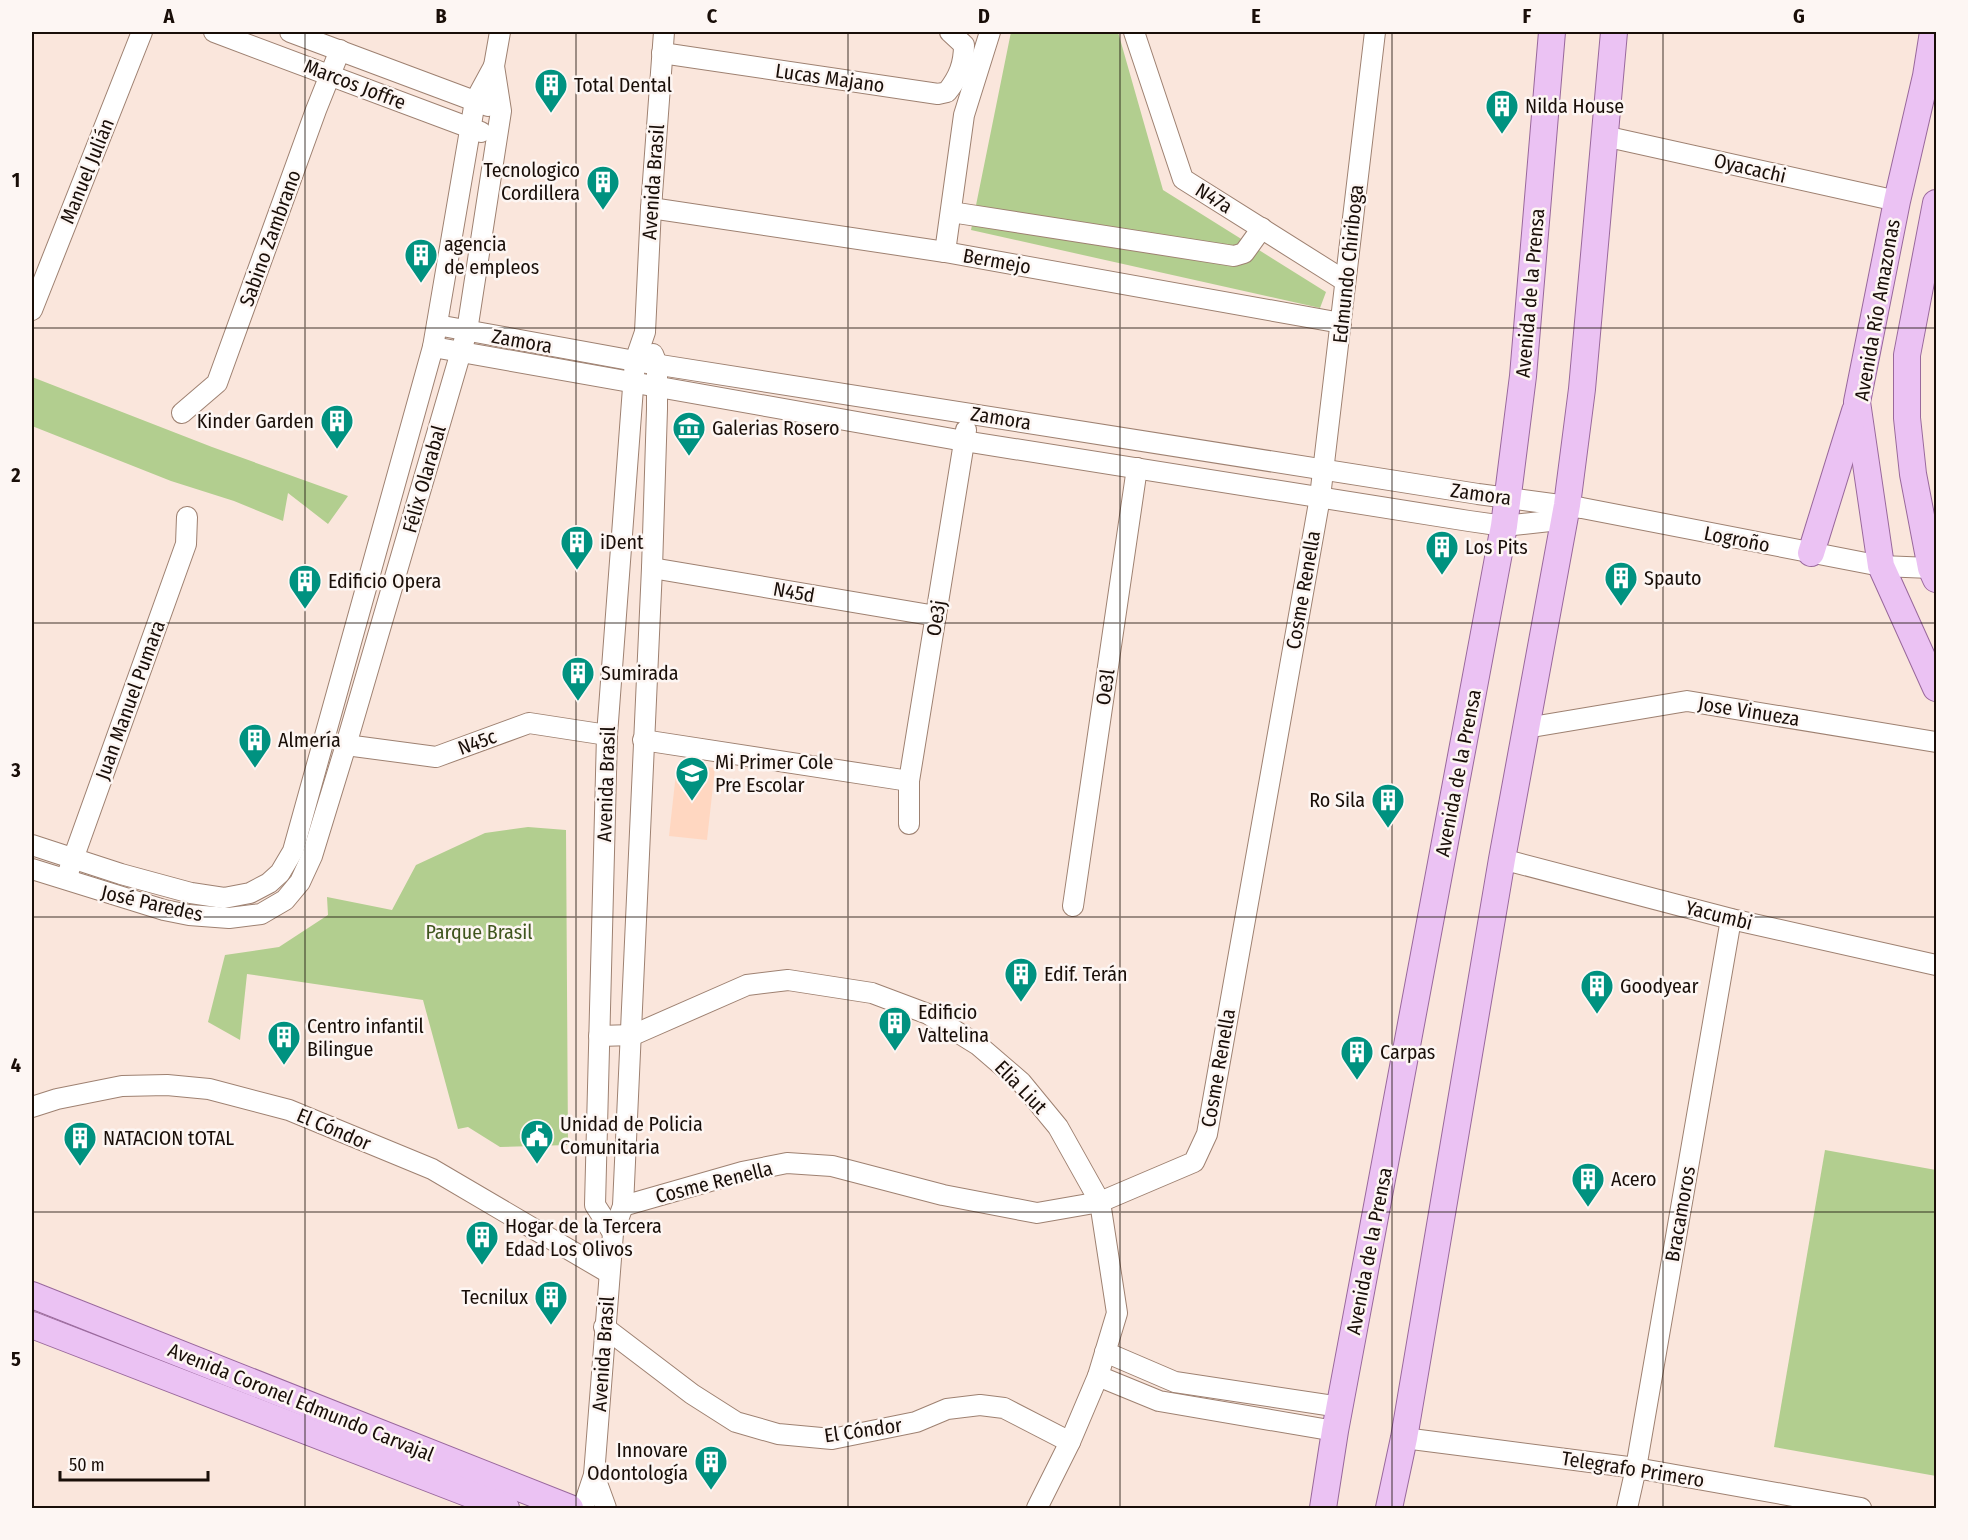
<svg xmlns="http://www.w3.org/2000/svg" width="1968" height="1540" font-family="'Fira Sans Condensed',sans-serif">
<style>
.built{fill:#ffd7c1}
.green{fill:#b2ce8f}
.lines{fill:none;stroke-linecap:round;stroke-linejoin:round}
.minor-casing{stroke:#9e8171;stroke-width:22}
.major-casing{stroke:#99689c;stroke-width:28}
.minor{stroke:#fff;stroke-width:20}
.major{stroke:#ebc2f3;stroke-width:26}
.grid{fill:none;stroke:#190e08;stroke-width:1.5;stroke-opacity:0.55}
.labels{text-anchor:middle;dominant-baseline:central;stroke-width:5;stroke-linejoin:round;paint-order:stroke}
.street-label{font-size:20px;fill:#190e08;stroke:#fdf6f3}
.poi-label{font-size:20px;fill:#190e08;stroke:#fdf6f3;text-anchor:start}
.park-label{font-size:20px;fill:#3f551d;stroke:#fdf6f3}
.neatline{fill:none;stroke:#190e08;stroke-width:2}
.grid-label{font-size:20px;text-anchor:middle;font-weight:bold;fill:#190e08}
</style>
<rect width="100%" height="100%" fill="#fae6dc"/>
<polygon class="built" points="677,764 715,768 707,840 669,836"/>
<g class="green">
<polygon points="1011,32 1118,32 1163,190 1326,292 1320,308 971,230"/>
<polygon points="32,377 212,447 348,496 328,524 288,493 283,521 234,501 171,481 32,426"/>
<polygon points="528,827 566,830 568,1145 500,1147 468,1127 458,1129 423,1000 247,974 240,1040 208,1022 225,955 279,947 328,915 327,897 392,910 416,865 485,833"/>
<polygon points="1825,1150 1936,1170 1936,1476 1774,1447"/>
</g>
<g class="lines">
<g class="minor-casing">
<g id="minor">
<polyline points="214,32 481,132"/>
<polyline points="290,32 488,106"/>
<polyline points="1134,32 1183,179 1345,281"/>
<path d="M 662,53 L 938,94 L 947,92 C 959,77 964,64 964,45 L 950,32"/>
<polyline points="1604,136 1897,201"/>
<polyline points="651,208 945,252 1341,323"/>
<polyline points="951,212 1234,256 1244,253 1262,228"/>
<polyline points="945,252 964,115 990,32"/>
<polyline points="32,310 142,32"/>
<polyline points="437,325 635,361 1478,494 1582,508 1881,566 1931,568"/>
<polyline points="433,347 964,441 1469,521 1504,526 1550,521 1567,505"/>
<polyline points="182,413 217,383 316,110 340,50"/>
<polyline points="652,568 936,616"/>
<polyline points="1526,728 1687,701 1936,742"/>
<polyline points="643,740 909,781"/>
<polyline points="346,745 436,757 529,723 607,735"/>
<polyline points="909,824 909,781 966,430"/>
<polyline points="32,845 121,874 191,893 224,898 250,893 269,883 280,873 293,851 433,347 475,101 494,66"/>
<polyline points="1502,859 1731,919 1936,965"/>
<polyline points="32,869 164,910 189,915 229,918 261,914 285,900 300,882 312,856 346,745 467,331 501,111 494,66 500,32"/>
<polyline points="68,873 186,544 187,517"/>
<polyline points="1073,906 1137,468"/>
<polyline points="599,1036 633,1035 747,985 788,980 872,993 928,1014 978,1045 1021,1082 1058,1127 1100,1202 1117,1313 1098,1376 1070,1442 1037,1508"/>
<polyline points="32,1107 57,1099 122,1086 167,1085 209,1089 289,1110 432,1169 609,1273"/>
<polyline points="623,1206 742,1172 787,1163 832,1166 943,1195 1037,1213 1100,1202 1194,1162 1207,1134 1320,497 1375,32"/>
<polyline points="613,1233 595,1205 607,735 635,361 645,332 651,208 664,32"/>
<polyline points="604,1327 692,1394 736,1422 778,1434 832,1439 916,1422 947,1409 980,1405 1004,1408 1070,1442"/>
<polyline points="1105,1352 1175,1382 1340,1407"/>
<polyline points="1098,1376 1159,1401 1335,1431"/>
<polyline points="1404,1438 1636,1468 1861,1508"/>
<polyline points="594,1475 606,1508"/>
<polyline points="583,1508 594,1475 613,1233 623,1206 652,568 657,409 657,364 653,354"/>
<polyline points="1627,1508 1636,1468 1731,919"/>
</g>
</g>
<g class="major-casing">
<g id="major">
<polyline points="1933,32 1926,76 1897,201 1857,402 1881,566 1936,688"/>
<polyline points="1936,203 1907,355 1907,418 1913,474 1931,568 1936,579"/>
<polyline points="1811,553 1855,411"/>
<polyline points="32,1295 570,1508"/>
<polyline points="32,1325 506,1508"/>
<polyline points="1323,1508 1335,1431 1504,526 1523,376 1552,32"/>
<polyline points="1389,1508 1404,1438 1502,859 1567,505 1582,389 1614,32"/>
</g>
</g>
<use href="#minor" class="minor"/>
<use href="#major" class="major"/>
</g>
<path class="grid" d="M 305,32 L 305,1508M 576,32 L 576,1508M 848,32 L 848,1508M 1120,32 L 1120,1508M 1392,32 L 1392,1508M 1663,32 L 1663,1508M 32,328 L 1936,328M 32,623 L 1936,623M 32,917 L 1936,917M 32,1212 L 1936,1212"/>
<defs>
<g id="building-pin" transform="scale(1.725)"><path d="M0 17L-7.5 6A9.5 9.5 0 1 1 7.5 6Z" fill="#009280" stroke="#fdf6f3"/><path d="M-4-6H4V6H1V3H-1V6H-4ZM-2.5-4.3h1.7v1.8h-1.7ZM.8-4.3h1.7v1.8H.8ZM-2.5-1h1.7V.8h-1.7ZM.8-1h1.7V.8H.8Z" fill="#fff"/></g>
<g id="museum-pin" transform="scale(1.725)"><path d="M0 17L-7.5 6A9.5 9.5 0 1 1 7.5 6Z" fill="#009280" stroke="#fdf6f3"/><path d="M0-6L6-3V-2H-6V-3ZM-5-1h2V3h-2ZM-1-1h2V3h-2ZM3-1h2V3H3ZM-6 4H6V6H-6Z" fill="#fff"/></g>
<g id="school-pin" transform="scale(1.725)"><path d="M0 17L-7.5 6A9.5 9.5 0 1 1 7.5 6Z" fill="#009280" stroke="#fdf6f3"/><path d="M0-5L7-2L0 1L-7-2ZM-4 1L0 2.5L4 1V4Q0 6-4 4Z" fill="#fff"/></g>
<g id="civic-pin" transform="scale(1.725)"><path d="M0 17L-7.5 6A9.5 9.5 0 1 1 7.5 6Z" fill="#009280" stroke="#fdf6f3"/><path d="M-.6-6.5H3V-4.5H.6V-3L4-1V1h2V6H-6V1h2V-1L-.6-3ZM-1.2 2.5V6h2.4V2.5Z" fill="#fff"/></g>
</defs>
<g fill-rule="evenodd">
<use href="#building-pin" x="551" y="85"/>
<use href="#building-pin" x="1502" y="106"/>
<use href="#building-pin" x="603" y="182"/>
<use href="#building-pin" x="421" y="255"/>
<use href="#building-pin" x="337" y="421"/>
<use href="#museum-pin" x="689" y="428"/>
<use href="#building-pin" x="577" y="542"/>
<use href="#building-pin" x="1442" y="547"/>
<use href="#building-pin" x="1621" y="578"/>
<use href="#building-pin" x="305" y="581"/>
<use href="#building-pin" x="578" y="673"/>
<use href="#building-pin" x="255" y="740"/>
<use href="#school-pin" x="692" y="773"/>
<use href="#building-pin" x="1388" y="800"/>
<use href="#building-pin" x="1021" y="974"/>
<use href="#building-pin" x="1597" y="986"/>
<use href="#building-pin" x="895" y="1023"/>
<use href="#building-pin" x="284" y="1037"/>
<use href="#building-pin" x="1357" y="1052"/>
<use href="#civic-pin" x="537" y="1136"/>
<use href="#building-pin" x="80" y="1138"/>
<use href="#building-pin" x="1588" y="1179"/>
<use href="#building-pin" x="482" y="1237"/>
<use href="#building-pin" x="551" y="1297"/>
<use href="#building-pin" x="711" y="1462"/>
</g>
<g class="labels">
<g class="street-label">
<text transform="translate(830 78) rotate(8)">Lucas Majano</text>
<text transform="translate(355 84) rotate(21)">Marcos Joffre</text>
<text transform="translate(1750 168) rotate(13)">Oyacachi</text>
<text transform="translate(87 171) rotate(-68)">Manuel Julián</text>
<text transform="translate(653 182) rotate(-86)">Avenida Brasil</text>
<text transform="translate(1214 198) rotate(32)">N47a</text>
<text transform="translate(270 238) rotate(-70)">Sabino Zambrano</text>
<text transform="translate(997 261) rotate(10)">Bermejo</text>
<text transform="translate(1348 264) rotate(-84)">Edmundo Chiriboga</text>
<text transform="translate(1530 293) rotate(-85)">Avenida de la Prensa</text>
<text transform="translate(1877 310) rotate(-80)">Avenida Río Amazonas</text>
<text transform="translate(522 341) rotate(10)">Zamora</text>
<text transform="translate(1001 418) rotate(9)">Zamora</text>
<text transform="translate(424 479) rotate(-74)">Félix Olarabal</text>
<text transform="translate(1481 494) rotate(8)">Zamora</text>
<text transform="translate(1737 539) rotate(11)">Logroño</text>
<text transform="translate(1303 590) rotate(-80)">Cosme Renella</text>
<text transform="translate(794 592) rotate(10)">N45d</text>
<text transform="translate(936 618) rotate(-81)">Oe3j</text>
<text transform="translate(1105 687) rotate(-82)">Oe3l</text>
<text transform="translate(130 700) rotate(-70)">Juan Manuel Pumara</text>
<text transform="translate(1749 711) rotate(9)">Jose Vinueza</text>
<text transform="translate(477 742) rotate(-20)">N45c</text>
<text transform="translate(1458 773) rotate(-79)">Avenida de la Prensa</text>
<text transform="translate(606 784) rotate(-88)">Avenida Brasil</text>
<text transform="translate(152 903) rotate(13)">José Paredes</text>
<text transform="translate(1719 915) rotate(14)">Yacumbi</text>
<text transform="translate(1218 1068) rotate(-80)">Cosme Renella</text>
<text transform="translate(1021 1087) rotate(46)">Elia Liut</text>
<text transform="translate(334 1129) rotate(23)">El Cóndor</text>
<text transform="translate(714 1182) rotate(-14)">Cosme Renella</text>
<text transform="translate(1680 1214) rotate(-80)">Bracamoros</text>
<text transform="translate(1369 1251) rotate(-79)">Avenida de la Prensa</text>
<text transform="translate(603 1354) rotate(-86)">Avenida Brasil</text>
<text transform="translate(301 1402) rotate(22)">Avenida Coronel Edmundo Carvajal</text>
<text transform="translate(863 1430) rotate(-8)">El Cóndor</text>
<text transform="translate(1633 1469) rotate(9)">Telegrafo Primero</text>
</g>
<g class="poi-label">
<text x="574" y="85">Total Dental</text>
<text x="1525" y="106">Nilda House</text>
<text x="580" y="170" text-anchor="end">Tecnologico<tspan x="580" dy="23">Cordillera</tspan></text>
<text x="444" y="244">agencia<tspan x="444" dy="23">de empleos</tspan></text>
<text x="314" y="421" text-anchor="end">Kinder Garden</text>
<text x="712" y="428">Galerias Rosero</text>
<text x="600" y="542">iDent</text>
<text x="1465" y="547">Los Pits</text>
<text x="1644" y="578">Spauto</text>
<text x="328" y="581">Edificio Opera</text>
<text x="601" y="673">Sumirada</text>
<text x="278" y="740">Almería</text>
<text x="715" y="762">Mi Primer Cole<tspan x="715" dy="23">Pre Escolar</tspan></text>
<text x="1365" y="800" text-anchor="end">Ro Sila</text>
<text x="1044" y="974">Edif. Terán</text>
<text x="1620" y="986">Goodyear</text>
<text x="918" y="1012">Edificio<tspan x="918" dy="23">Valtelina</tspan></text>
<text x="307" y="1026">Centro infantil<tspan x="307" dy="23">Bilingue</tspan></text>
<text x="1380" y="1052">Carpas</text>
<text x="560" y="1124">Unidad de Policia<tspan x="560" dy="23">Comunitaria</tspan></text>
<text x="103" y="1138">NATACION tOTAL</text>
<text x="1611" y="1179">Acero</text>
<text x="505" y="1226">Hogar de la Tercera<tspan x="505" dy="23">Edad Los Olivos</tspan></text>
<text x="528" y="1297" text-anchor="end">Tecnilux</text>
<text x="688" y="1450" text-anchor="end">Innovare<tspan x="688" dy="23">Odontología</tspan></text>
</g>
<g class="park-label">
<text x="479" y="932">Parque Brasil</text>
</g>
</g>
<rect width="1968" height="1540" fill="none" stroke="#fdf6f3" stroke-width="66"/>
<path d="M60 1471v9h148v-9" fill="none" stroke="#190e08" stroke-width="3"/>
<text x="69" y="1471" font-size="18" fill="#190e08" stroke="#fdf6f3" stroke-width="4.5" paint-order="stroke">50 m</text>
<rect x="33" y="33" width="1902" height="1474" class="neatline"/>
<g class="grid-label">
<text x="169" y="23">A</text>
<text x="441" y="23">B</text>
<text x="712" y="23">C</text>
<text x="984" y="23">D</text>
<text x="1256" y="23">E</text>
<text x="1527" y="23">F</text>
<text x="1799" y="23">G</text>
<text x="16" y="187">1</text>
<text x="16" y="482">2</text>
<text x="16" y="777">3</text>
<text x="16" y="1072">4</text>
<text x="16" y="1366">5</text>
</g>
</svg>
